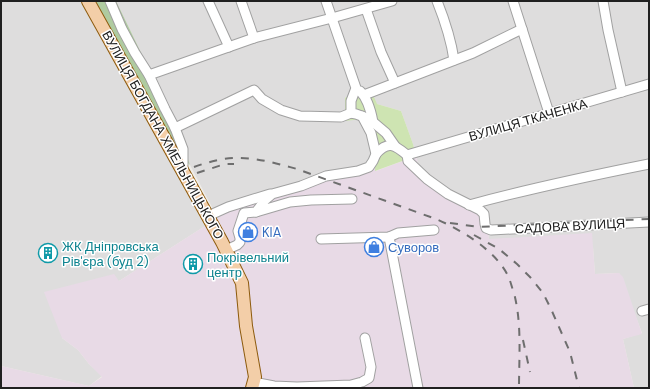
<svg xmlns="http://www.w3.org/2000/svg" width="650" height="389" font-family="'DM Sans',sans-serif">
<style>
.residential{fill:#dedddd}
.industrial{fill:#e8dae6}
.grass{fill:#cee4b2}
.forest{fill:#afcba0}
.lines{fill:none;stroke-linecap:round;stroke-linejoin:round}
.minor-casing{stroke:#a1a1a1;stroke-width:11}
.major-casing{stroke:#8d5b0e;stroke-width:14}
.minor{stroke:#fff;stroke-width:9}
.major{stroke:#f3cea8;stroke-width:12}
.rail{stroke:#6e6e6e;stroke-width:2;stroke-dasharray:8 8;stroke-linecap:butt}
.labels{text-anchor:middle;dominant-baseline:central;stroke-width:3;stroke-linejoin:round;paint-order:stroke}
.street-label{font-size:13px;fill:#202020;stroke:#fff}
.shop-label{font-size:13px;fill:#366cbe;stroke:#fff;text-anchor:start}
.culture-label{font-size:13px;fill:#0d838f;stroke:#fff;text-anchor:start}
</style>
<rect width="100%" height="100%" fill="#efece7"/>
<g class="residential">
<polygon points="1,1 93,1 180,173 205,226 119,281 62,338 78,350 89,364 102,376 89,386 1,366"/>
<polygon points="116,1 649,1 649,388 634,388 623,339 642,333 619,273 595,274 593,247 489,239 486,214 424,174 418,164 413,144 401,111 377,104 351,94 345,98 345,120 362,119 374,156 369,163 355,169 213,209 190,165 176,125"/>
</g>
<polygon class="industrial" points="416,156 418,164 424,174 486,214 489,239 592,233 595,274 619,273 623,277 642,334 623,339 634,388 1,388 1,366 89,386 102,377 89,364 78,350 62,338 44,292 114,274 119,281 205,226 213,209 355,169 375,161 376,171"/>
<polygon class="grass" points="371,90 377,104 401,111 413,144 416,156 375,171 375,161 362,119 345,121 345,98 351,94"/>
<polygon class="forest" points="96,1 116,1 176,125 190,165 176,151 103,17"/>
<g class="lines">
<g class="minor-casing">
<g id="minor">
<polyline points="110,1 122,29 135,53 149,75 165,109 175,128 183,149 183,169"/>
<polyline points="208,1 229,47"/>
<polyline points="241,1 254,38"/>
<polyline points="326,1 356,88 351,101 351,113 356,114 367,118"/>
<path d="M 437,1 C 445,21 451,39 454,60"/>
<polyline points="513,1 549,113"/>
<polyline points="603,1 608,30 622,92"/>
<polyline points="366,9 381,52 395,83"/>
<polyline points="149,75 254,38 332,18 392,1"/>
<path d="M 360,91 C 368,99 371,111 373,122 L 386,133 L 395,146"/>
<polyline points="364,95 473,53 522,29"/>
<polyline points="175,128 254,90 262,99 281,110 300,116 341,117 351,113"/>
<path d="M 377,151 L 376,154 C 388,140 395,145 407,155"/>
<polyline points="407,155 408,161 427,179 448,194 480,210 484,214 485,224 486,228 491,230 649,222"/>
<polyline points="407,155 649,84"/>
<path d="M 469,205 C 528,189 589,176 649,164"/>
<polyline points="256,212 290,202 311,200 352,199"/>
<polyline points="208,216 228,207 270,194"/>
<polyline points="389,237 418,388"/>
<polyline points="321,239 389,237 398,233 434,230"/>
<polyline points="226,250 237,245 240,242 240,238 238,231 244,213 256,212 265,200 272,194 301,186 326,176 358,171 369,167 373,161 376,154 371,133 362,116"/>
<polyline points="642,311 649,309"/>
<polyline points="253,382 274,386 297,387 351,385 362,382 369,378 371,367 365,338"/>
</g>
</g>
<g class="major-casing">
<polyline id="major" points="88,1 222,242 242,283 246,326 255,377 252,388"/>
</g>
<use href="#minor" class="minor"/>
<use href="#major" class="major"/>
<g class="rail">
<path d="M 194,167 C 202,164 210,162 218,160 C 245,154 271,162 297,169 L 436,219 C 462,230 498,252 509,278 C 511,283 512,288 514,293 C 522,324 519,356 519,388"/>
<polyline points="197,173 225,164 234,164"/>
<polyline points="450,223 479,227 649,219"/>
<polyline points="474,235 499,249 517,264 530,277 543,293 551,309 570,352 579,388"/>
<polyline points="523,340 530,372"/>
</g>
</g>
<defs>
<g id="shop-ring" transform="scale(1)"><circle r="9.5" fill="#fff" stroke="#3f7fe0" stroke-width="1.5"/><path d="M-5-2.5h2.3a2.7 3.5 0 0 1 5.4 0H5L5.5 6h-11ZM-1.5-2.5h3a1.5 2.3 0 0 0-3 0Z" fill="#3f7fe0"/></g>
<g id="building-ring" transform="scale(1)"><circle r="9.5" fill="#fff" stroke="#0f9aa8" stroke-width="1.5"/><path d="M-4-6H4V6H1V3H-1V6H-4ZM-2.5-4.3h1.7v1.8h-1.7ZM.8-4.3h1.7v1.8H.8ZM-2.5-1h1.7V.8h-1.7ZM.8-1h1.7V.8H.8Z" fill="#0f9aa8"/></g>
</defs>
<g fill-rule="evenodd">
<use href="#shop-ring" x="248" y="232"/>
<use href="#shop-ring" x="374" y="247"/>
<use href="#building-ring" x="48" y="253"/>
<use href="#building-ring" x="193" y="264"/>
</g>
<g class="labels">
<g class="street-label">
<text transform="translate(528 120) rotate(-16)">ВУЛИЦЯ ТКАЧЕНКА</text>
<text transform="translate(163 135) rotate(61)">ВУЛИЦЯ БОГДАНА ХМЕЛЬНИЦЬКОГО</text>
<text transform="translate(570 226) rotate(-3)">САДОВА ВУЛИЦЯ</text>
</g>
<g class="shop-label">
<text x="262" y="232">KIA</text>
<text x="388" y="247">Суворов</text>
</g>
<g class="culture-label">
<text x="62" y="246">ЖК Дніпровська<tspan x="62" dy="15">Рів'єра (буд 2)</tspan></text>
<text x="207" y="257">Покрівельний<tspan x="207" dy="15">центр</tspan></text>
</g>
</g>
<rect width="650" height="389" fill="none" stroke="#202020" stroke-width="4"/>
</svg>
